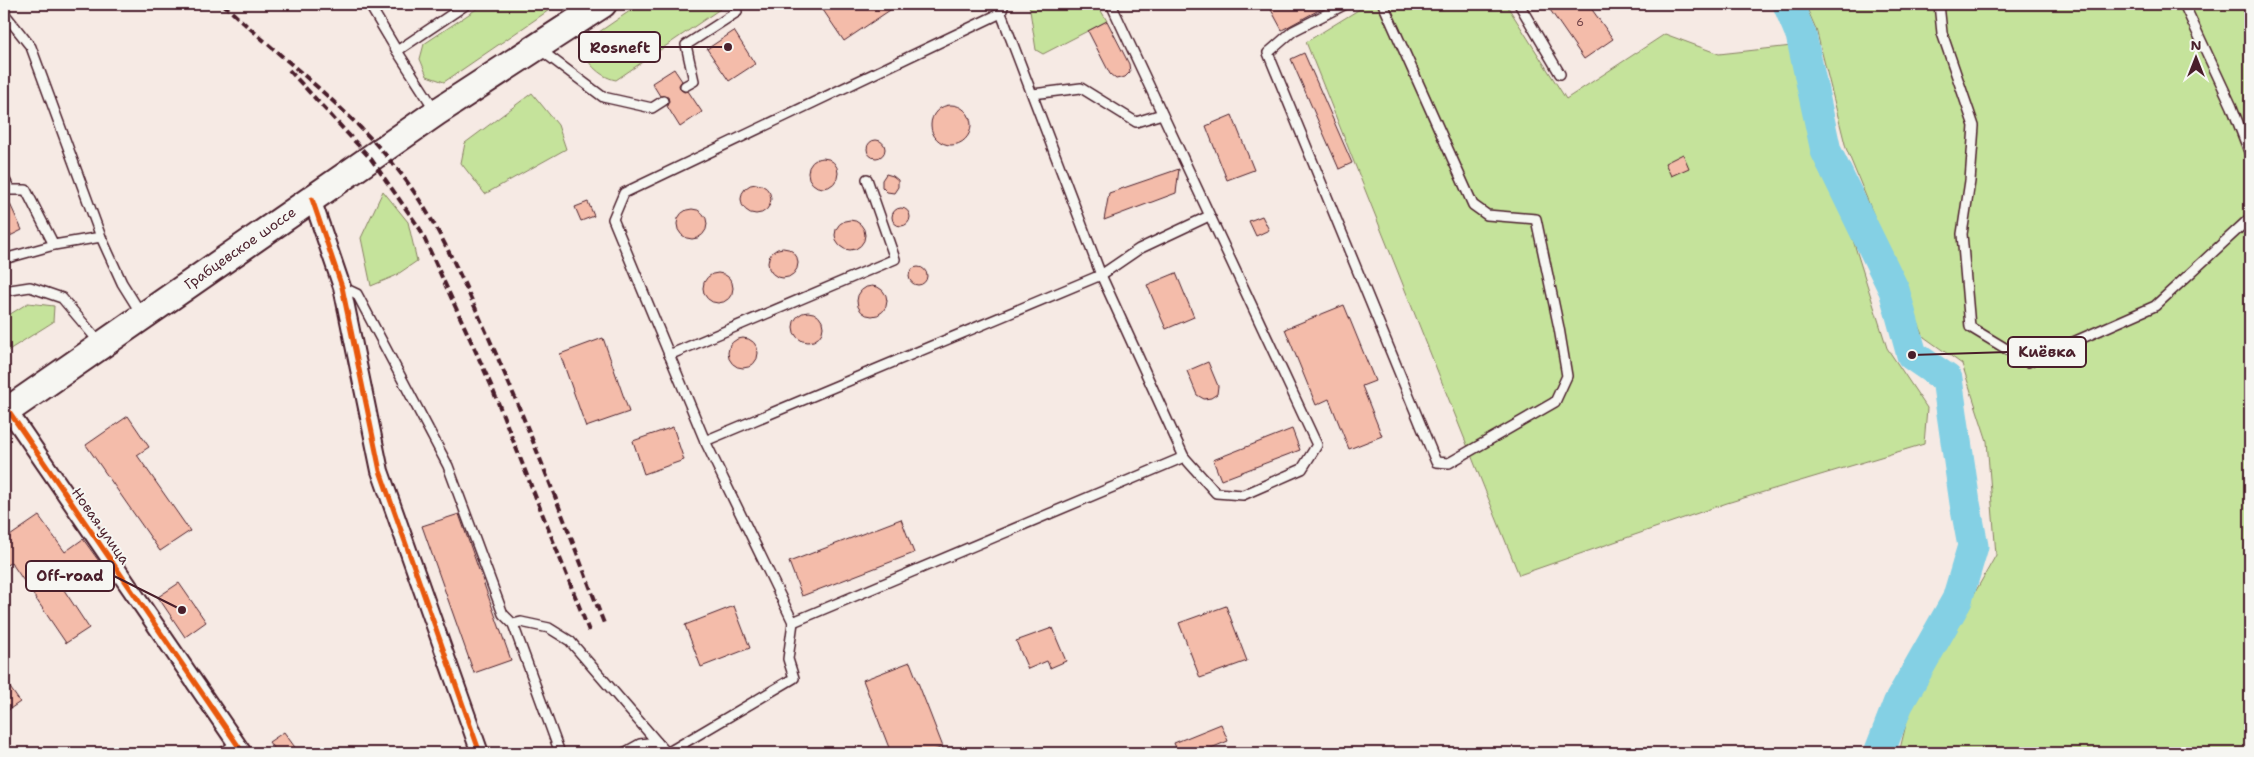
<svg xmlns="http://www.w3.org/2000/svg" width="2254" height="757" font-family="'Shantell Sans',sans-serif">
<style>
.green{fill:#c5e39b;stroke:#888163}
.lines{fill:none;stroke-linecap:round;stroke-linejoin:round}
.river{stroke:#84d0e4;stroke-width:31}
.building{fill:#f4bcaa;stroke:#4a1f2b}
.service-casing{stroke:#4a1f2b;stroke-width:12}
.minor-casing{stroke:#4a1f2b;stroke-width:20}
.primary-casing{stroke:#4a1f2b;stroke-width:30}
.service{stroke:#f6f6f2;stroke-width:9}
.minor{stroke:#f6f6f2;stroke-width:16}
.primary{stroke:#f6f6f2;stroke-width:26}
.rail{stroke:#4a1f2b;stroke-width:4;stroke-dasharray:8 4;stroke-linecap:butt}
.cycleway-casing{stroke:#f6f6f2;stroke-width:8}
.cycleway{stroke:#e8590c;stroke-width:5}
.labels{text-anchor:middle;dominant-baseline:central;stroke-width:4;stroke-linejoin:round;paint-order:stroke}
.number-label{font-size:11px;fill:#74464b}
.street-label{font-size:14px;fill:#4a1f2b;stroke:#f6f6f2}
.leader{fill:none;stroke:#4a1f2b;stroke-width:2}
.callout-dot{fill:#4a1f2b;stroke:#f6f6f2;stroke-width:2}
.callout{fill:#f6f6f2;stroke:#4a1f2b;stroke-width:2}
.callout-label{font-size:15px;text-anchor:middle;font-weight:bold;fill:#4a1f2b}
</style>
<rect width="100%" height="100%" fill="#f6eae4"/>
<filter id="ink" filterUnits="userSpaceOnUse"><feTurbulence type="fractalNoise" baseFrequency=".02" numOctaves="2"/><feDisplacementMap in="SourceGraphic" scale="10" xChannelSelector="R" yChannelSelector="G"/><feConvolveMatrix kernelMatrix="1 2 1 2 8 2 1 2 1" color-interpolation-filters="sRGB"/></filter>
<g filter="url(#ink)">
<g class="green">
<polygon points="484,4 558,4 444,82 427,76 420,59 424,44"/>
<path d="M 640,4 L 720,4 L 720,9 L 616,80 C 599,77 585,61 580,45 Z"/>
<polygon points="1029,4 1097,4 1107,21 1043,54 1036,50"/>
<polygon points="1368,4 1506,4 1566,99 1665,34 1719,54 1792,46 1887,348 1927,408 1924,444 1727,503 1519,575 1306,42"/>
<polygon points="1805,4 2250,4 2250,753 1899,753 1910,708 1996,555 1987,441 1962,364 1924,337 1846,148 1816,29"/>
<polygon points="532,93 558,125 566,149 485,194 461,163 465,143"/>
<polygon points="383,191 408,222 417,261 395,276 371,286 361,238"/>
<polygon points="28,303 54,306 53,322 4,353 4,318"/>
</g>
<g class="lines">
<polyline class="river" points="1788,4 1801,35 1826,151 1894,290 1912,355 1947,379 1965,503 1973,546 1957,600 1898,704 1879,753"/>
</g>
<g class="building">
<polygon points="819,4 899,4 844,41"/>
<polygon points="1268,4 1330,4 1282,30"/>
<polygon points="1546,4 1588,4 1613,39 1584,59"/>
<polygon points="1107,21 1129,64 1130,72 1125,77 1116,79 1110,74 1088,31"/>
<polygon points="734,31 755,64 729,81 707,49"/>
<polygon points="1304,53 1352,163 1339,169 1291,59"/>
<polygon points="674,69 682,81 679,85 680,89 684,92 688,91 702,112 680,127 667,106 669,101 668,97 660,96 652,83"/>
<circle cx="951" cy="125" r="20"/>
<polygon points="1232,115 1254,170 1227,180 1206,126"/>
<circle cx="876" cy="149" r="9"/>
<polygon points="1683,154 1689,168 1671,176 1665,163"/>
<circle cx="823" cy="173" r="15"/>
<polygon points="1179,169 1176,193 1104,220 1109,193"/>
<polygon points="886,174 893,176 898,180 898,187 894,193 887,192 882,187 882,180"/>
<circle cx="756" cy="199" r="15"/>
<polygon points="4,191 22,230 4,239"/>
<polygon points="588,202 594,216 581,221 575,207"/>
<circle cx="901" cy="217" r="9"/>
<circle cx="692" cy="224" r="15"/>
<polygon points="1262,216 1269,230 1256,236 1249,221"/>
<circle cx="850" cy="235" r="15"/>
<circle cx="783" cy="263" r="15"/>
<circle cx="918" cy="276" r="9"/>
<circle cx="718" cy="288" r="15"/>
<polygon points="1176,273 1194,317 1166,329 1147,285"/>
<circle cx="872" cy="301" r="15"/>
<polygon points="1344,305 1375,381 1362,386 1382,436 1349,449 1329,399 1316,405 1285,329"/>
<circle cx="808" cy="327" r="15"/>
<circle cx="743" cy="353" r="15"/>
<polygon points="603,338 629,412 586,427 560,354"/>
<polygon points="1208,362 1218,386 1217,394 1211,398 1204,399 1197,395 1187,371"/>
<polygon points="128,416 149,447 137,455 190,531 160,551 86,445"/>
<polygon points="673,427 684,460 644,474 633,441"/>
<polygon points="1292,429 1300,450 1221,480 1213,460"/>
<polygon points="459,514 511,660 474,673 422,526"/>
<polygon points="39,516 65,552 83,539 101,564 64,590 89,628 66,643 11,562 4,567 4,540"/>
<polygon points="901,519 914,553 802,596 789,562"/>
<polygon points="179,583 206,622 185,637 158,597"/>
<polygon points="734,606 750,648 701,667 685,625"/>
<polygon points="1226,606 1247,661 1200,678 1179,623"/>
<polygon points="1052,628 1066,661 1050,668 1047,661 1028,669 1016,641"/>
<polygon points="910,662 943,747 927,753 891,753 863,680"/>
<polygon points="4,679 20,702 4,713"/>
<polygon points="1221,724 1228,741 1199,753 1178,753 1174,743"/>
<polygon points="284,732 299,753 277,753 269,742"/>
</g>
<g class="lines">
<g class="service-casing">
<g id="service">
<polyline points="369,4 397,51 435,110"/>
<polyline points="1004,4 1001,13 1101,275 1184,457 1216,493 1243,495 1302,469 1317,445 1111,4"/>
<polyline points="1346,4 1293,31 1268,53 1436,462 1449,463 1555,402 1567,376 1559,328 1536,219 1487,215 1473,205 1383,4"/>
<polyline points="1519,4 1560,74"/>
<polyline points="1939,4 1942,33 1974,126 1970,181 1962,234 1970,327 2028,362 2155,306 2250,218"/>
<polyline points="2184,4 2232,107 2250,154"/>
<polyline points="4,13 31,47 101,237 122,283 142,315"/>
<polyline points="1001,13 624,193 613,219 705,441 1101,275 1139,249 1209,216"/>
<polyline points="538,48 603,97 652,108 663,101"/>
<polyline points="397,51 467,4"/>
<polyline points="685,86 694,81 686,45 737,12 736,4"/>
<polyline points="1033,94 1081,88 1136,122 1162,114"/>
<polyline points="4,178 10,190 26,190 54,245 101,237"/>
<polyline points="4,259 54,245"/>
<polyline points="342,287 357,294 448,466 503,614 513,624"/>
<polyline points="4,291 30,287 62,298 100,343"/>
<polyline points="669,355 895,259 867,179"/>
<polyline points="705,441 793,622 1184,457"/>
<polyline points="223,753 236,743"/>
<polyline points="560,753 513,624 521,622 549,628 570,641 657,742"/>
<polyline points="624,753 640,744 657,742 667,753 794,678 788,659 793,622"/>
</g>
</g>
<g class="minor-casing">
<g id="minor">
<polyline points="312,199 342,287 380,471 480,753"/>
<polyline points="8,410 243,753"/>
</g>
</g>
<g class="primary-casing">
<polyline id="primary" points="4,413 437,112 603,4"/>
</g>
<use href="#service" class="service"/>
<use href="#minor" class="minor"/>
<use href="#primary" class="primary"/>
<g class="rail">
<path d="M 223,4 C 284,61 355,112 405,179 C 438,224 460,274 483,325 C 528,423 566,525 605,626"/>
<polyline points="289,70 371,159 420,229 491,385 589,631"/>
</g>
<g class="cycleway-casing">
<g id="cycleway">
<polyline points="312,199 342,287 380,471 480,753"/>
<polyline points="8,410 243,753"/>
</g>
</g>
<use href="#cycleway" class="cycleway"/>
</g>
</g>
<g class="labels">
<g class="number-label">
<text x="1580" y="22">6</text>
</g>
<g class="street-label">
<text transform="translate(240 248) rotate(-35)">Грабцевское шоссе</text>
<text transform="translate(101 526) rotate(55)">Новая улица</text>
</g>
</g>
<path class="leader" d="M728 47L660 47M1912 355L2008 352M182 610L114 576"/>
<g class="callout-dot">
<circle cx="728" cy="47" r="5"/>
<circle cx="1912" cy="355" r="5"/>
<circle cx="182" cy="610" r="5"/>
</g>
<g class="callout">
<rect x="579" y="32" width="81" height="30" rx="5"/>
<rect x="2008" y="337" width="78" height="30" rx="5"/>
<rect x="26" y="561" width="88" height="30" rx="5"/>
</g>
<g class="callout-label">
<text x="620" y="53">Rosneft</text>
<text x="2047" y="357">Киёвка</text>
<text x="70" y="581">Off-road</text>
</g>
<rect width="2254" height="757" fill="none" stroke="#f6f6f2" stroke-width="20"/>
<rect x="10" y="10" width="2234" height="737" fill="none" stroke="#4a1f2b" stroke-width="2" filter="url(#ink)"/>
<g transform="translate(2196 58)" stroke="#f6f6f2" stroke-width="4" paint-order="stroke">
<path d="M0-4L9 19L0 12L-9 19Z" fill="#4a1f2b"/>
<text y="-8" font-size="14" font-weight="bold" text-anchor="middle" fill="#4a1f2b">N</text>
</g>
</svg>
